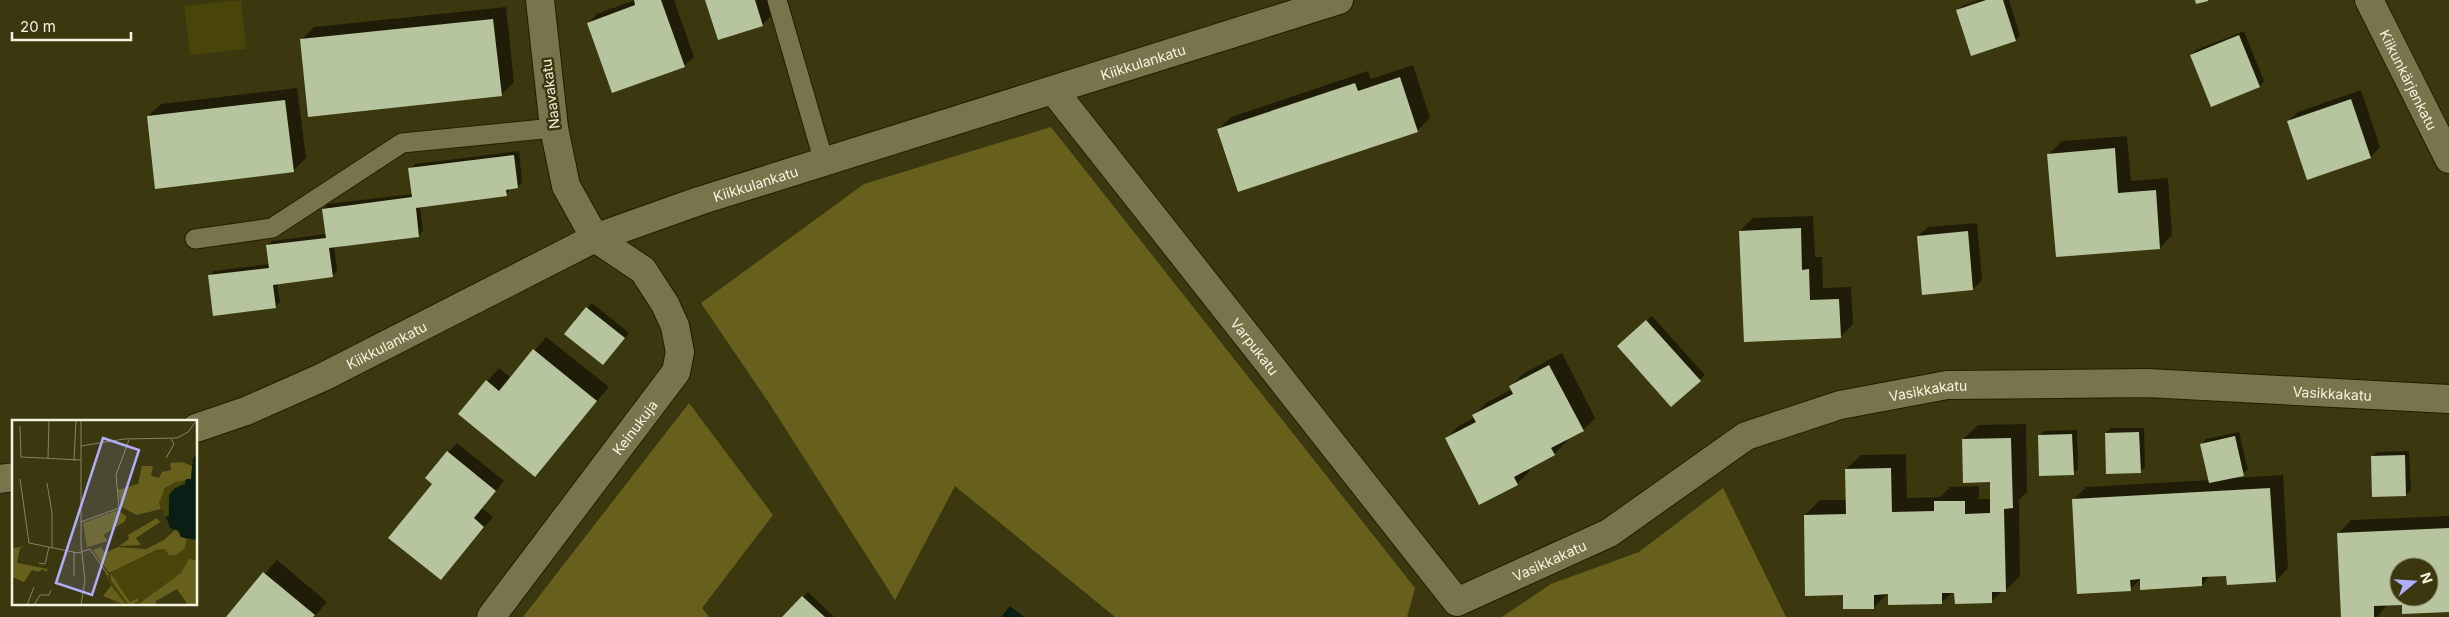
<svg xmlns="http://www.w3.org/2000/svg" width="2449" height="617" font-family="Inter,sans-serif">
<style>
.green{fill:#494409}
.forest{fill:#66601c}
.water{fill:#0b1e16}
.shadow{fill:#0007;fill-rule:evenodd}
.building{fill:#b6c59d;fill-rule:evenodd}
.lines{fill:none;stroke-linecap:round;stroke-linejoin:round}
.lane-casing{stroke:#211f02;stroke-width:21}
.street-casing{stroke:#211f02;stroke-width:30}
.lane{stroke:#78754d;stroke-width:19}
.street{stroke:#78754d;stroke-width:28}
.labels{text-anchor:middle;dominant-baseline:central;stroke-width:5;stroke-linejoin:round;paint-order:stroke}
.street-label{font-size:14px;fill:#f5f4de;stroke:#3b3810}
.inset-road{fill:none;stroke:#858362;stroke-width:1}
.view{fill:#b0aefa;fill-opacity:0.15;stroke:#b0aefa;stroke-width:2.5}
.inset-edge{fill:none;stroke:#f5f4de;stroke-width:2.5}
</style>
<rect width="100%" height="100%" fill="#3b3810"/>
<polygon class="green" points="241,0 246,49 190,55 184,6"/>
<g class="forest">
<polygon points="1051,127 1415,588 1407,617 1115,617 955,486 895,600 769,403 701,303 864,184"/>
<polygon points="689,403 773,515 702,608 709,617 523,617"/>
<polygon points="1723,488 1786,617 1502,617 1551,584 1639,552"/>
</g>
<polygon class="water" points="1010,606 1024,617 1001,617"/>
<g class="shadow">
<polygon points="635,0 674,0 694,57 684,66 588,23 597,14"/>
<polygon points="706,0 767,0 772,15 762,25"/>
<polygon points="1979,0 2009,0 2020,35 2016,40 1972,55 1957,11 1962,6"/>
<polygon points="506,7 514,82 501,95 301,40 314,27"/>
<polygon points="2244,31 2264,81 2260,86 2212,105 2191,55 2196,50"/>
<polygon points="1413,65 1430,118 1417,131 1219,129 1231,117 1368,71 1371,79"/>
<polygon points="297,88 306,158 293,171 148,116 161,104"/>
<polygon points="2361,90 2380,147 2371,157 2308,178 2288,121 2298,112"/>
<polygon points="2127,136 2131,181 2168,178 2172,235 2160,248 2049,154 2062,141"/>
<polygon points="519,151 522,182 518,187 511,188 506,195 420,206 423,231 418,236 334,246 337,271 332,276 277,283 280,302 275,307 209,276 214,271 270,264 267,246 272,241 326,234 323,209 328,204 413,194 410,169 415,164"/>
<polygon points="1813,216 1815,257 1822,257 1823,288 1851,287 1853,324 1840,337 1740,231 1753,218"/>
<polygon points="1977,223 1982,280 1973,289 1918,236 1928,227"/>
<polygon points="592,303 629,333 608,359 566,333"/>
<polygon points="1652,316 1705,375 1671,406 1623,341"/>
<polygon points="546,337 609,387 535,475 487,381 499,368 511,378"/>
<polygon points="1562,353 1595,418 1583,430 1566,439 1567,441 1554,454 1528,468 1530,471 1517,484 1446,438 1459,426 1475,417 1474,415 1486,403 1512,389 1511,386 1524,373"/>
<polygon points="2026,424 2027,492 2019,500 2020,576 2005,591 2002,591 1991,602 1953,592 1941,603 1888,593 1874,607 1844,594 1805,515 1820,500 1847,500 1846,469 1861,455 1906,454 1907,498 1940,497 1950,487 1979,486 1979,499 1991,499 1991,481 1963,439 1978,425"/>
<polygon points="2111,428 2144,428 2145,467 2140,472 2106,433"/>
<polygon points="2077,430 2078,469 2073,474 2039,436 2044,431"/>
<polygon points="2239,432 2248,470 2234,478 2283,475 2288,568 2276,581 2227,574 2211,575 2202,585 2141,579 2130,589 2073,500 2086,487 2210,480 2202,444 2206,439"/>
<polygon points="457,443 504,481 482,508 493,517 441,579 448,452"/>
<polygon points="2409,451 2411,490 2406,495 2372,457 2377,452"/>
<path d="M 2449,516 L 2449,611 L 2403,604 L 2387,605 L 2377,617 L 2342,617 L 2339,533 L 2351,520 ZM 2399,567 L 2429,567 L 2429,597 L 2399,597 Z"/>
<polygon points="277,560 327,602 314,617 227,617"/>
<polygon points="808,592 834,617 784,617"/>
</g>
<g class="building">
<polygon points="634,0 661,0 685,67 612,93 587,23 635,5"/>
<polygon points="705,0 755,0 763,26 718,40"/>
<polygon points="1986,0 2003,0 2016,41 1971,56 1956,10"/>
<polygon points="2195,0 2208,0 2208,1 2196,4"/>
<polygon points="493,19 502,96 308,117 300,39"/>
<polygon points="2239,35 2260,87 2211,107 2190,55"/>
<polygon points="1400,77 1418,132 1238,192 1217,129 1355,83 1358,91"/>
<polygon points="2351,99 2371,158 2307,180 2287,121"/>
<polygon points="285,100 294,172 155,189 147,116"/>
<polygon points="2115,148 2118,193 2156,190 2160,249 2056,257 2047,154"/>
<polygon points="514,155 518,188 506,190 507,196 416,208 419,237 329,248 333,277 273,285 276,308 213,316 208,275 269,268 266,245 326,238 322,209 412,197 408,168"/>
<polygon points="1801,228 1802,270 1809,269 1810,300 1839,299 1841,338 1744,342 1739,231"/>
<polygon points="1968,231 1973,290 1922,295 1917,236"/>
<polygon points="586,307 625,338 603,365 564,334"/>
<polygon points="1646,320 1701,381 1671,407 1617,346"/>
<polygon points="533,349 597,401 535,477 458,414 486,380 499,391"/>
<polygon points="1549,365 1584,431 1551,448 1555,455 1514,477 1518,485 1479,505 1445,438 1476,422 1472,415 1513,394 1509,386"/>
<polygon points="2139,432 2141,473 2106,474 2105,433"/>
<polygon points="2072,434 2074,475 2039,476 2038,435"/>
<polygon points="2235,436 2244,476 2209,483 2200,444"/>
<polygon points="2011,438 2013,508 2004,509 2006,592 1992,592 1992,603 1955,604 1954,593 1942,593 1942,604 1888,605 1888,594 1874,595 1874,609 1843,609 1843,595 1805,596 1804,515 1846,514 1845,469 1891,468 1892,512 1934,511 1934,501 1965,501 1965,514 1990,513 1990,482 1963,483 1962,439"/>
<polygon points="447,451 496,491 474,518 484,527 441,580 388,538 432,484 425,478"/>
<polygon points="2405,455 2406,496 2372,497 2371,456"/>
<polygon points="2270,488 2276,582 2227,585 2226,576 2202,577 2202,586 2140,590 2140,579 2130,580 2131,591 2077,594 2072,499"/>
<path d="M 2449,528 L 2449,612 L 2402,614 L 2402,605 L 2374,606 L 2374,617 L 2341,617 L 2337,533 ZM 2399,567 L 2429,567 L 2429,597 L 2399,597 Z"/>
<polygon points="263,572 315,615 313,617 226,617"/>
<polygon points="802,596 825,617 782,617"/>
</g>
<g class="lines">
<g class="lane-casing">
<g id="lane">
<polyline points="777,0 824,162"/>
<polyline points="195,239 272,228 402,143 554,128"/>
</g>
</g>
<g class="street-casing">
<g id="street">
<path id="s1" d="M 2369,0 L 2449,159"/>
<path id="s2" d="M 1054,91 L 1457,602 L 1609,533 L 1746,436 L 1840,405 L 1947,385 L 2147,383 L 2449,399"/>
<path id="s3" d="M 196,428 L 246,411 L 323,377 L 595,238 L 699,201 L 1339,0"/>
<polyline points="0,479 14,477"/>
<path id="s4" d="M 491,617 L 676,372 L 680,352 L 675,326 L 665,304 L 643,270 L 595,238 L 566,186 L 554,128 L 540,0"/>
</g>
</g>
<use href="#lane" class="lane"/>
<use href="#street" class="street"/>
</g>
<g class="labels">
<g class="street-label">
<text stroke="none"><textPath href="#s3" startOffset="1018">Kiikkulankatu</textPath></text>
<text stroke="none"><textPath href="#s1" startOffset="89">Kiikunkärjenkatu</textPath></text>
<text transform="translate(550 94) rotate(-97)">Naavakatu</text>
<text stroke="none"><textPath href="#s3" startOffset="612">Kiikkulankatu</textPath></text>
<text stroke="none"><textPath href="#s3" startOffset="208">Kiikkulankatu</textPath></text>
<text stroke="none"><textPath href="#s2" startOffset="325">Varpukatu</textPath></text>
<text stroke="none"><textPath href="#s2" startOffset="1174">Vasikkakatu</textPath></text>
<text stroke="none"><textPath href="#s2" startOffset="1579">Vasikkakatu</textPath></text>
<text stroke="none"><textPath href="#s4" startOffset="238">Keinukuja</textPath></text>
<text stroke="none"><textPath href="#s2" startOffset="752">Vasikkakatu</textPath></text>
</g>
</g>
<g transform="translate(12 420)">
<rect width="185" height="185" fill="#3b3810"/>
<path d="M 174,59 L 173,64 L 168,65 L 156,83 L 157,95 L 154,97 L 147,83 L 149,74 L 158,65 ZM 175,119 L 185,120 L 185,140 L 177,139 L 169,153 L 125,185 L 109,185 L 91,176 L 99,166 L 93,154 L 144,130 L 153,129 L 164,135 L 175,124 Z" fill="#494409"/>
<path d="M 170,42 L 180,46 L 179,59 L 164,62 L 153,68 L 147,83 L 149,89 L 125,95 L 109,87 L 106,70 L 126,64 L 130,46 L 141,46 L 139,56 L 147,58 L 150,52 L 159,50 L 158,43 ZM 106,90 L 115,97 L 112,102 L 91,115 L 96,121 L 75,127 L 71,103 ZM 145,98 L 148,102 L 124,118 L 129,125 L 107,126 L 117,119 L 116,115 ZM 164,109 L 169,117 L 175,119 L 173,128 L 164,135 L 157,135 L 153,129 L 144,130 L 99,152 L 96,152 L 81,130 L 89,127 L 93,133 L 106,127 L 134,129 L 152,120 ZM 15,126 L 8,128 L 5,143 L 36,149 L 34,152 L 31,149 L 26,152 L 20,150 L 12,162 L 0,157 L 0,128 ZM 177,139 L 185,140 L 185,185 L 176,185 L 165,169 L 144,181 L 144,185 L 125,185 L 169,153 ZM 99,154 L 118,182 L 126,178 L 126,181 L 120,185 L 116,184 L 99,160 ZM 99,166 L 105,173 L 114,185 L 91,176 Z" fill="#66601c"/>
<path d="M 185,33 L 185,120 L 169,117 L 167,111 L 158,108 L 154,97 L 157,95 L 157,75 L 163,68 L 173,64 L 174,59 L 179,59 L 181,39 Z" fill="#0b1e16"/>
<path class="inset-road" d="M 69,0 L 69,125 L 73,160 L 69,185M 8,6 L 9,37 L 69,40M 69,26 L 112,19 L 165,18 L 176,12 L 185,0M 36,38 L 37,0M 154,38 L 162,24 L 159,19M 62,41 L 64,0M 8,59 L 17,123 L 66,133 L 78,129 L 96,155M 35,63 L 40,93 L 40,128M 69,102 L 107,88 L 104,55 L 117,20M 27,143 L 33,144 L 37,127M 62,156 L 62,132M 15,185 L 22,167M 22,185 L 28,175 L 37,175 L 39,170"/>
<path class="view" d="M 91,18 L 127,30 L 80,175 L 44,163 Z"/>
<rect width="185" height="185" class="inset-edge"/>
</g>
<g transform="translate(2414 582) rotate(72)"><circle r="24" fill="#3b3810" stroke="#858362"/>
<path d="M0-4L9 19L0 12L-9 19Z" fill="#b0aefa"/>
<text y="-8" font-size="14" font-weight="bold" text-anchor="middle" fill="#f5f4de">N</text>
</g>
<path d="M12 32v8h119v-8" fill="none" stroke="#f5f4de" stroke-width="2.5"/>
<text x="20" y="32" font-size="15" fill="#f5f4de" stroke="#3b3810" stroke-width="4" paint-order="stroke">20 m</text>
</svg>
